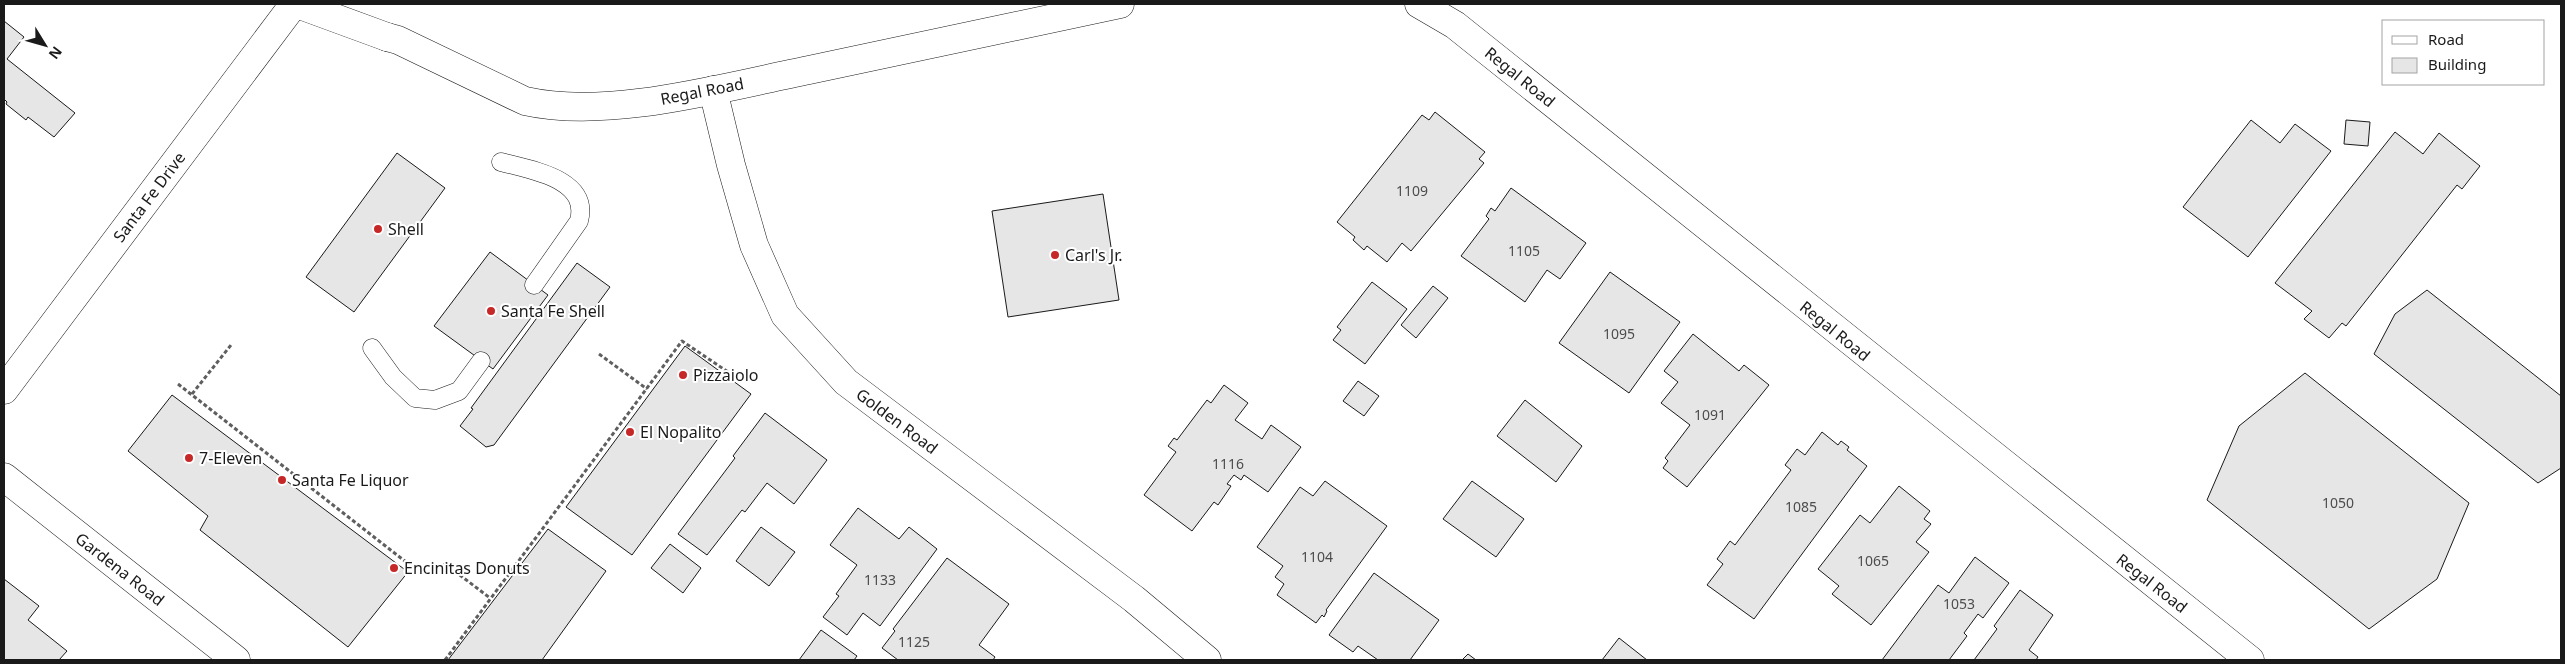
<svg xmlns="http://www.w3.org/2000/svg" width="2565" height="664" font-family="'Noto Sans',sans-serif">
<style>
.building{fill:#e6e6e6;stroke:#1a1a1a}
.lines{fill:none;stroke-linecap:round;stroke-linejoin:round}
.service-casing{stroke:#1a1a1a;stroke-width:19}
.minor-casing{stroke:#1a1a1a;stroke-width:29}
.tertiary-casing{stroke:#1a1a1a;stroke-width:29}
.secondary-casing{stroke:#1a1a1a;stroke-width:29}
.path{stroke:#5f5f5f;stroke-width:3;stroke-dasharray:4 2.5;stroke-linecap:butt}
.service{stroke:#fff;stroke-width:18}
.minor{stroke:#fff;stroke-width:28}
.tertiary{stroke:#fff;stroke-width:28}
.secondary{stroke:#fff;stroke-width:28}
.poi-dot{fill:#c62828;stroke:#fff;stroke-width:2}
.labels{text-anchor:middle;dominant-baseline:central;stroke-width:4;stroke-linejoin:round;paint-order:stroke}
.number-label{font-size:14px;fill:#4d4d4d}
.street-label{font-size:16px;fill:#1a1a1a;stroke:#fff}
.poi-label{font-size:16px;fill:#1a1a1a;stroke:#fff;text-anchor:start}
</style>
<rect width="100%" height="100%" fill="#fff"/>
<g class="building">
<polygon points="4,21 24,37 7,59 75,113 54,137 28,117 26,120 6,104 7,102 4,99"/>
<polygon points="1435,112 1485,152 1479,159 1484,163 1411,251 1402,243 1387,262 1367,246 1364,250 1353,240 1355,237 1337,222 1422,115 1429,120"/>
<polygon points="2251,120 2280,143 2295,124 2331,151 2248,257 2183,207"/>
<polygon points="2346,120 2370,122 2368,146 2344,144"/>
<polygon points="2395,132 2423,154 2439,133 2480,166 2462,189 2457,185 2346,326 2342,323 2329,338 2304,319 2312,311 2275,283"/>
<polygon points="397,153 445,188 354,312 306,277"/>
<polygon points="1511,188 1586,243 1560,279 1547,270 1525,302 1461,256 1489,219 1486,216 1491,208 1495,211"/>
<polygon points="1103,194 1119,300 1008,317 992,211"/>
<polygon points="490,252 548,295 493,369 434,326"/>
<polygon points="577,263 610,287 494,445 486,447 460,426 473,409 471,408"/>
<polygon points="1610,272 1680,322 1629,393 1559,343"/>
<polygon points="1372,282 1407,309 1365,364 1333,340 1341,330 1337,327"/>
<polygon points="1433,286 1448,298 1416,338 1401,325"/>
<polygon points="2427,290 2561,396 2561,468 2538,483 2374,354 2395,314"/>
<polygon points="1693,334 1739,371 1744,365 1769,385 1687,487 1663,468 1668,461 1665,458 1690,425 1661,403 1678,382 1664,371"/>
<polygon points="685,346 751,394 632,555 566,507"/>
<polygon points="2305,373 2469,503 2437,579 2369,629 2207,500 2239,426"/>
<polygon points="1358,381 1379,396 1364,416 1343,401"/>
<polygon points="1224,385 1248,403 1235,420 1262,439 1271,425 1301,447 1268,492 1244,475 1241,480 1234,475 1227,484 1231,486 1218,505 1214,502 1192,531 1144,495 1176,452 1168,446 1174,438 1177,440 1207,400 1211,403"/>
<polygon points="172,395 408,572 348,647 200,530 208,516 128,451"/>
<polygon points="1525,400 1582,446 1556,482 1497,436"/>
<polygon points="765,413 827,460 794,504 767,483 745,512 742,510 707,555 678,534 735,458 733,456"/>
<polygon points="1822,432 1838,445 1841,441 1849,447 1847,450 1867,466 1754,619 1707,585 1723,564 1717,559 1730,541 1735,545 1791,470 1785,465 1797,449 1805,455"/>
<polygon points="1325,481 1387,526 1326,610 1327,611 1324,617 1322,615 1316,623 1277,595 1284,584 1275,577 1283,566 1257,547 1300,487 1313,496"/>
<polygon points="1472,481 1524,519 1496,557 1443,519"/>
<polygon points="1899,486 1930,511 1924,519 1931,524 1916,542 1929,552 1871,625 1832,594 1839,586 1818,569 1860,515 1870,523"/>
<polygon points="858,508 899,539 909,527 937,549 880,626 863,613 847,635 823,617 839,596 836,594 857,565 830,545"/>
<polygon points="761,527 795,552 769,586 736,561"/>
<polygon points="548,529 606,571 542,660 448,660"/>
<polygon points="670,544 701,568 683,593 651,568"/>
<polygon points="1975,557 2009,583 1983,618 1978,614 1964,633 1967,636 1949,660 1882,660 1938,585 1949,593"/>
<polygon points="947,558 1009,604 979,645 995,657 993,660 898,660 882,648 895,631 893,629"/>
<polygon points="1374,573 1439,620 1410,660 1378,660 1358,646 1353,652 1329,635"/>
<polygon points="4,579 39,606 28,620 67,651 59,660 4,660"/>
<polygon points="2020,590 2053,615 2029,650 2038,657 2036,660 1974,660 1997,629 1994,626"/>
<polygon points="821,630 857,656 854,660 799,660"/>
<polygon points="1619,638 1647,660 1602,660"/>
<polygon points="1468,654 1476,660 1462,660"/>
</g>
<g class="lines">
<g class="service-casing">
<g id="service">
<path d="M 501,162 C 530,170 590,178 579,221 L 534,285"/>
<polyline points="372,348 393,377 415,398 435,400 459,391 481,361"/>
</g>
</g>
<g class="minor-casing">
<g id="minor">
<polyline points="297,4 387,37"/>
<polyline points="713,90 731,165 754,245 785,315 846,382 1134,599 1207,660"/>
<polyline points="4,477 236,660"/>
</g>
</g>
<g class="tertiary-casing">
<g id="tertiary">
<polyline points="1419,4 1455,25 2250,660"/>
<path d="M 387,37 L 398,40 L 525,101 C 609,120 724,87 809,70 C 912,48 1016,26 1120,4"/>
</g>
</g>
<g class="secondary-casing">
<polyline id="secondary" points="4,390 294,4"/>
</g>
<g class="path">
<polyline points="599,354 647,389"/>
<polyline points="178,384 406,562"/>
<polyline points="192,394 231,345"/>
<polyline points="444,563 490,598"/>
<polyline points="445,660 682,341 737,378"/>
</g>
<use href="#service" class="service"/>
<use href="#minor" class="minor"/>
<use href="#tertiary" class="tertiary"/>
<use href="#secondary" class="secondary"/>
</g>
<g class="poi-dot">
<circle cx="378" cy="229" r="5"/>
<circle cx="1055" cy="255" r="5"/>
<circle cx="491" cy="311" r="5"/>
<circle cx="683" cy="375" r="5"/>
<circle cx="630" cy="432" r="5"/>
<circle cx="189" cy="458" r="5"/>
<circle cx="282" cy="480" r="5"/>
<circle cx="394" cy="568" r="5"/>
</g>
<g class="labels">
<g class="number-label">
<text x="1412" y="190">1109</text>
<text x="1524" y="250">1105</text>
<text x="1619" y="333">1095</text>
<text x="1710" y="414">1091</text>
<text x="1228" y="463">1116</text>
<text x="2338" y="502">1050</text>
<text x="1801" y="506">1085</text>
<text x="1317" y="556">1104</text>
<text x="1873" y="560">1065</text>
<text x="880" y="579">1133</text>
<text x="1959" y="603">1053</text>
<text x="914" y="641">1125</text>
</g>
<g class="street-label">
<text transform="translate(1520 77) rotate(39)">Regal Road</text>
<text transform="translate(702 91) rotate(-11)">Regal Road</text>
<text transform="translate(149 197) rotate(-53)">Santa Fe Drive</text>
<text transform="translate(1835 331) rotate(39)">Regal Road</text>
<text transform="translate(897 421) rotate(37)">Golden Road</text>
<text transform="translate(120 569) rotate(38)">Gardena Road</text>
<text transform="translate(2152 583) rotate(38)">Regal Road</text>
</g>
<g class="poi-label">
<text x="388" y="229">Shell</text>
<text x="1065" y="255">Carl's Jr.</text>
<text x="501" y="311">Santa Fe Shell</text>
<text x="693" y="375">Pizzaiolo</text>
<text x="640" y="432">El Nopalito</text>
<text x="199" y="458">7-Eleven</text>
<text x="292" y="480">Santa Fe Liquor</text>
<text x="404" y="568">Encinitas Donuts</text>
</g>
</g>
<rect width="2565" height="664" fill="none" stroke="#1a1a1a" stroke-width="10"/>
<rect x="2382" y="20" width="162" height="65" fill="#ffffff" stroke="#a3a3a3"/>
<rect x="2392" y="36" width="25" height="8" fill="#ffffff" stroke="#a3a3a3"/>
<text x="2428" y="45" font-size="15" fill="#1a1a1a">Road</text>
<rect x="2392" y="58" width="25" height="15" fill="#e6e6e6" stroke="#a3a3a3"/>
<text x="2428" y="70" font-size="15" fill="#1a1a1a">Building</text>
<g transform="translate(45 45) rotate(127)" stroke="#ffffff" stroke-width="4" paint-order="stroke">
<path d="M0-4L9 19L0 12L-9 19Z" fill="#1a1a1a"/>
<text y="-8" font-size="14" font-weight="bold" text-anchor="middle" fill="#1a1a1a">N</text>
</g>
</svg>
